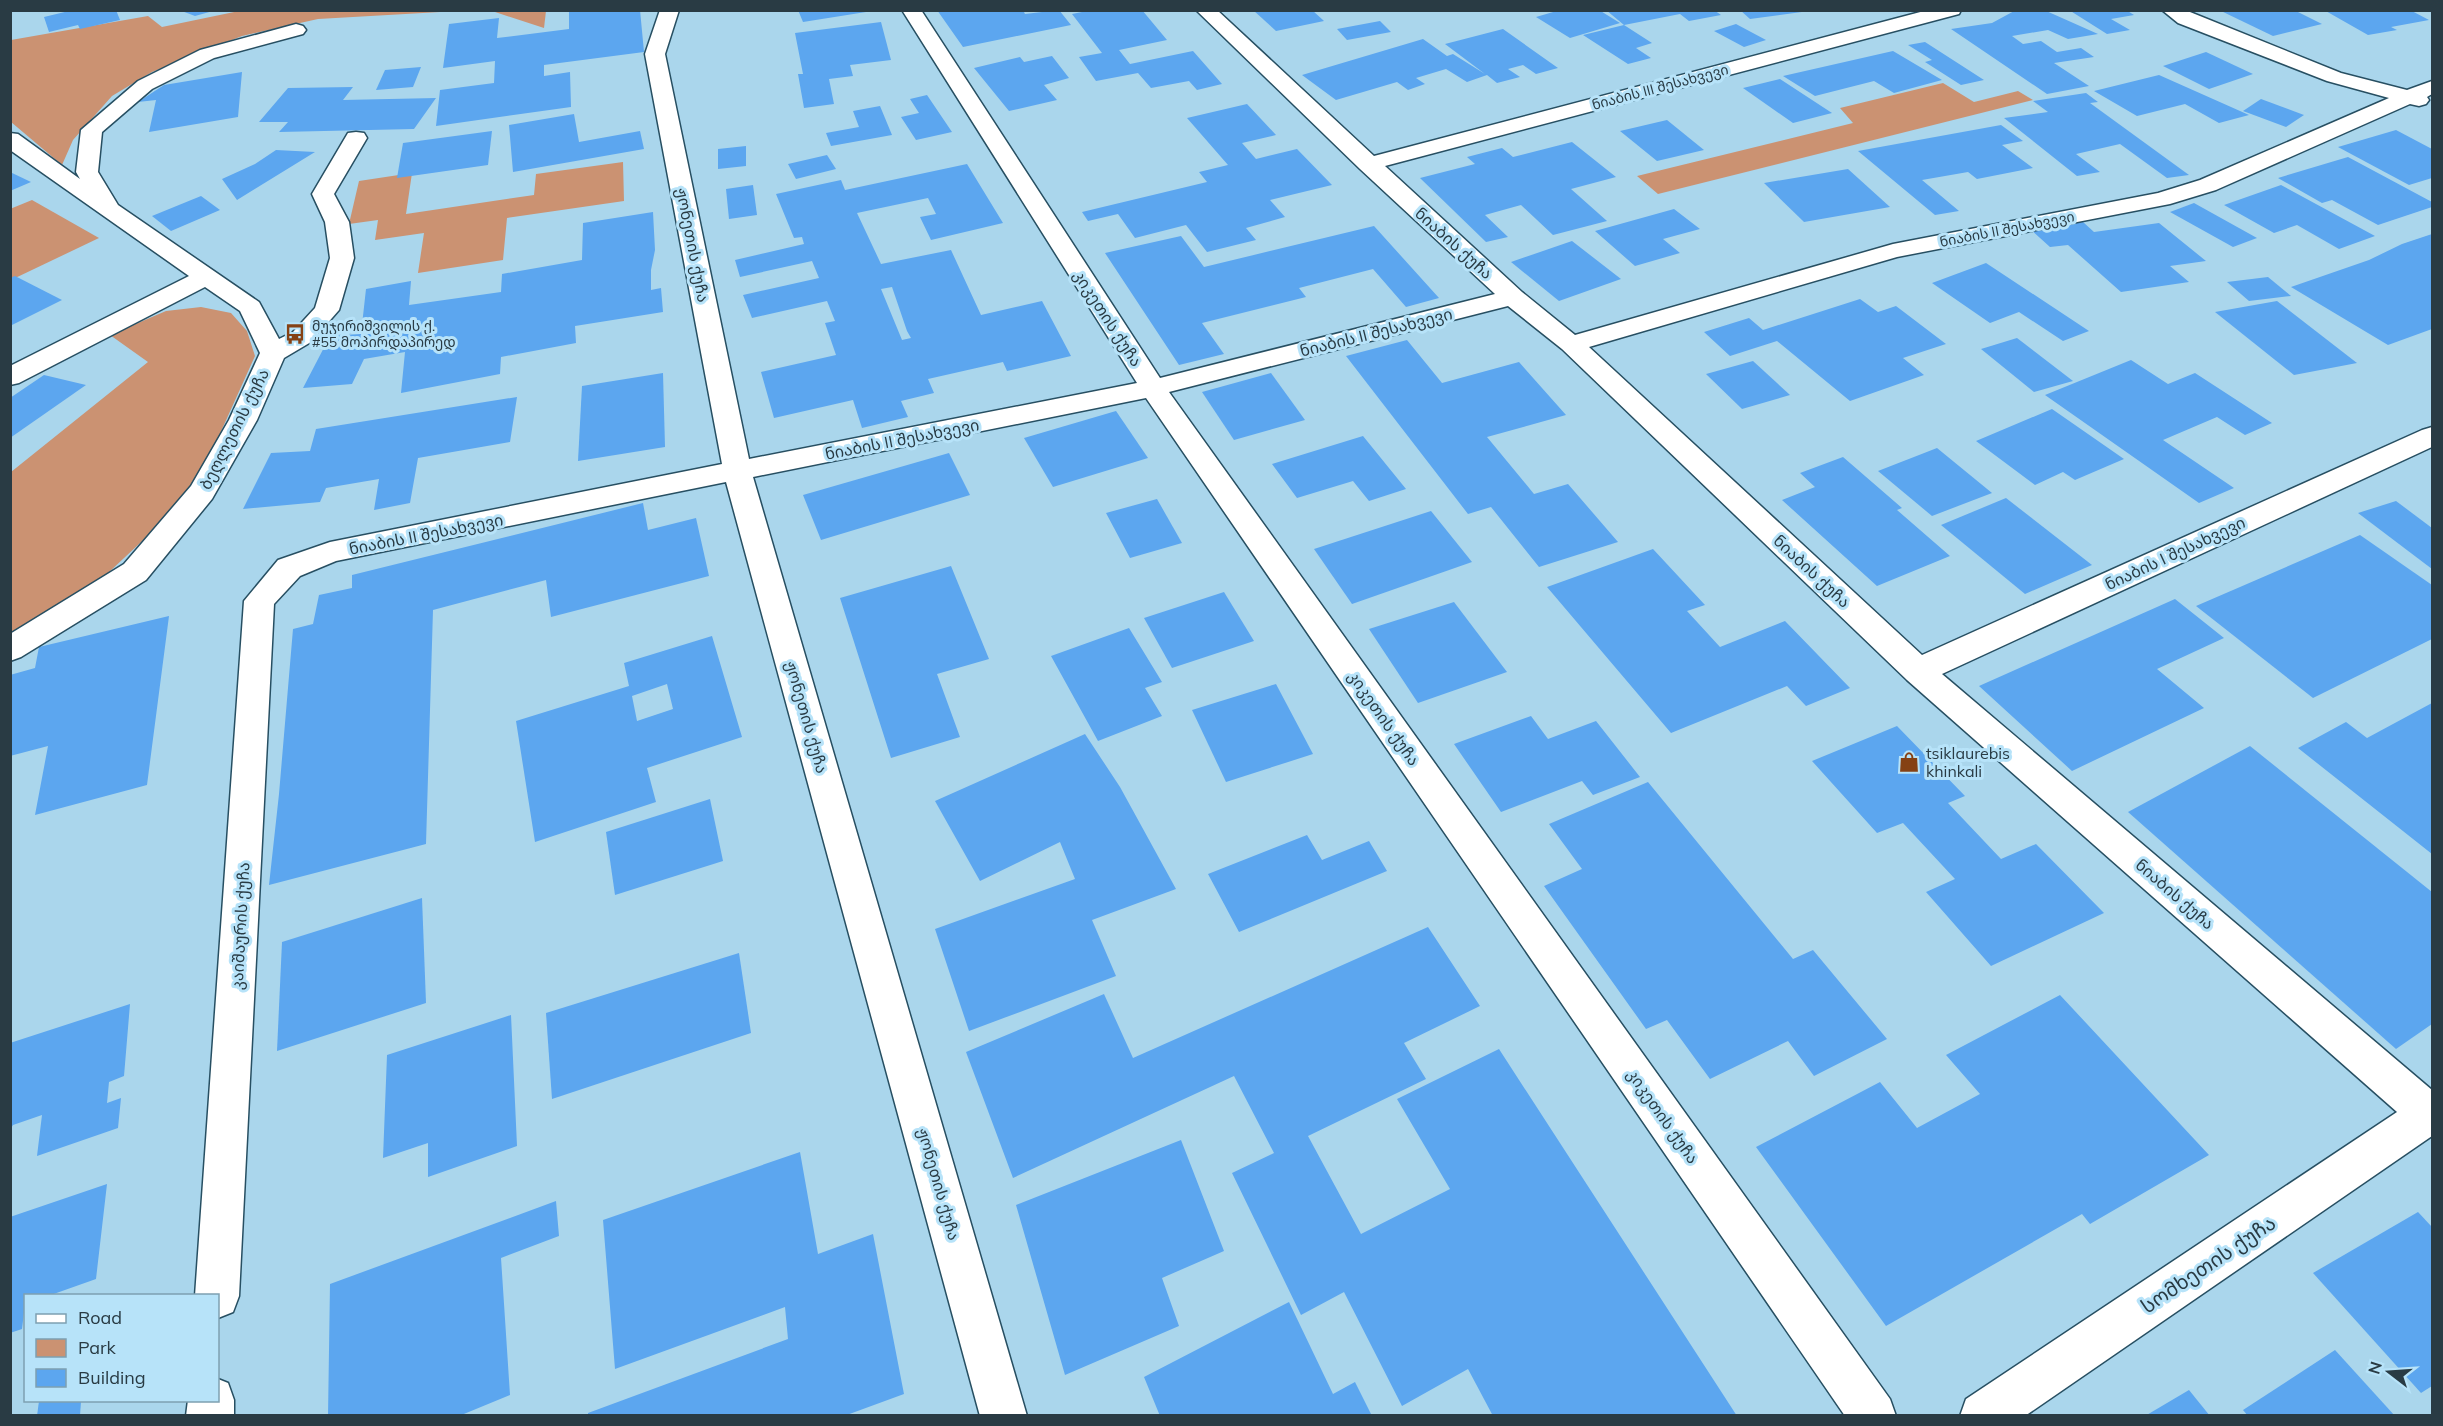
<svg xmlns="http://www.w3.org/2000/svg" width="2443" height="1426" font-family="Mulish,'Noto Sans Georgian',sans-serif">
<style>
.green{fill:#cb9272}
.building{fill:#5ca6ef;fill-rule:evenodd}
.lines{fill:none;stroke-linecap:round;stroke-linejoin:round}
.minor-casing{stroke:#274f62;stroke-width:3}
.minor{fill:#fff;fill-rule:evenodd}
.labels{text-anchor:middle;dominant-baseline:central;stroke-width:6;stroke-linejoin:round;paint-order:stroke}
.far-street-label{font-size:14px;fill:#293b44;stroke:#b7e3f9}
.far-poi-label{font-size:14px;fill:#293b44;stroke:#b7e3f9;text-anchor:start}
.street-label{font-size:16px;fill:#293b44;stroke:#b7e3f9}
.poi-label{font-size:16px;fill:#293b44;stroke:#b7e3f9;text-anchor:start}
.near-street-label{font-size:20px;fill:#293b44;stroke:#b7e3f9}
</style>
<rect width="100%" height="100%" fill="#aad6ec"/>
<g class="green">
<polygon points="239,11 458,11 318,19 242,36 152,72 112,96 73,140 62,165 11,122 11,40 148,16 162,27"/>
<polygon points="492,11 546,11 544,28"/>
<polygon points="1943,83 1974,102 2018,91 2033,100 1658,194 1637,176 1853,123 1840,108"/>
<polygon points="623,162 624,201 507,218 503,260 418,273 424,233 375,240 378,220 349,224 359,181 412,173 406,214 534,195 536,174"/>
<polygon points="32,200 99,238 11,280 10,209"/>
<polygon points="201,307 231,313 247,331 255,356 200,478 154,530 108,573 11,636 11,472 148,362 110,335 166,311"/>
</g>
<g class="building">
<polygon points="73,10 116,10 120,20 80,29 78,25 49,32 44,17"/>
<polygon points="179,10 213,10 213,11 195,16"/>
<polygon points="569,10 640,10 644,52 544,65 544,76 570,72 571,107 436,126 440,90 494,83 495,61 443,68 449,24 499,18 497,38 569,29"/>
<polygon points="798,10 866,10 866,12 803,22"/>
<polygon points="937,10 1023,10 1025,14 1059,10 1071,25 963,47"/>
<polygon points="1092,10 1142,10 1167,40 1119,50 1130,64 1193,51 1222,84 1197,90 1189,81 1151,88 1138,73 1096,81 1079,57 1102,53 1072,14"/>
<polygon points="1253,10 1312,10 1324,21 1276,31"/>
<polygon points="1560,10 1599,10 1620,23 1570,38 1536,17"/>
<polygon points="1606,10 1714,10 1721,15 1689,21 1680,14 1624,25"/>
<polygon points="1740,10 1809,10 1809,11 1750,19"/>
<polygon points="2016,10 2044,10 2098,34 2068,39 2048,30 2012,36 2023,44 2041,41 2057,52 2081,48 2094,57 2054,63 2089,86 2047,94 1951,29 1992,23"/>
<polygon points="2069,10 2126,10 2134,15 2111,19 2130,30 2107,34"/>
<polygon points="2219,10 2294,10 2322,24 2273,36"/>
<polygon points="2324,10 2410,10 2429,20 2391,27 2397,30 2368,35"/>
<polygon points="1380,21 1391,32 1347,40 1337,29"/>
<polygon points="881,22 891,60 850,65 853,76 829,79 834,104 804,108 798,74 803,74 795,33"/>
<polygon points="1736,24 1766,40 1744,47 1714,31"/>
<polygon points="1624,25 1652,43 1636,48 1651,58 1628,64 1583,35"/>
<polygon points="1503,29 1558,68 1536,74 1523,65 1508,69 1520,77 1497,83 1487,75 1467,82 1446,69 1416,78 1425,84 1408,90 1397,82 1336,100 1302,75 1423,39 1447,56 1453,54 1485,74 1445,44"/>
<polygon points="1925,42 1984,80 1961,85 1925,62 1932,60 1908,45"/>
<polygon points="1893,51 1942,80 1894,93 1874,81 1815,96 1783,76"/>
<polygon points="2206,52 2253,74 2209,89 2163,66"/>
<polygon points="1052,56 1069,78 1044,85 1057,100 1009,111 974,68 1020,57 1024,62"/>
<polygon points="421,67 413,87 376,90 385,70"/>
<polygon points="242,72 238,117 149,132 156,100 138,102 164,85"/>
<polygon points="2159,75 2249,115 2219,123 2185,104 2137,116 2094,91"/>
<polygon points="1780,79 1832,113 1793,123 1743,88"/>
<polygon points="353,87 343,100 436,98 414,129 279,132 288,122 259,122 288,88"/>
<polygon points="2086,93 2098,102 2090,103 2189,175 2167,178 2120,144 2076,154 2100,172 2077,176 2004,118 2048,112 2033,101"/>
<polygon points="927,95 952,132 916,140 901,117 919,113 910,99"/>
<polygon points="2261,99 2304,115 2286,127 2243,111"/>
<polygon points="1247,104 1276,135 1242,143 1256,159 1297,149 1332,185 1270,200 1285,217 1246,228 1256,240 1207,252 1186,225 1135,238 1118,214 1088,221 1082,212 1207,182 1199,172 1228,165 1187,118"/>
<polygon points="880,106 892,135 831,146 826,133 859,127 853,111"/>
<polygon points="574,114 579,142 640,131 644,149 513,172 509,125"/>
<polygon points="1667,120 1704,150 1657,161 1620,131"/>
<polygon points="2001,125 2023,141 2002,145 2033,168 1977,179 1968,172 1922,180 1959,211 1935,215 1858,151"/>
<polygon points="2396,130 2432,149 2432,178 2409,185 2338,147"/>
<polygon points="492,131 488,165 397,178 403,143"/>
<polygon points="1572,142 1616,177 1571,189 1607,221 1553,235 1521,205 1485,215 1508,237 1486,242 1420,178 1475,164 1467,157 1502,148 1513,157"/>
<polygon points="746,146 746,166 718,169 718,149"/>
<polygon points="276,150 315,152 237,200 222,179 255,164"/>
<polygon points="827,155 836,169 796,179 788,164"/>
<polygon points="2348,157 2432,202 2432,207 2378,225 2332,200 2322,203 2278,178"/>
<path d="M 967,164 L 1003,223 L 931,240 L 920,217 L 936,214 L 928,198 L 857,213 L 881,264 L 951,250 L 981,315 L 1042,301 L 1071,356 L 1007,371 L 1003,362 L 928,379 L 934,393 L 901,401 L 908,417 L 862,428 L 853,400 L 774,418 L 761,372 L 836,355 L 825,323 L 835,321 L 827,301 L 752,318 L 743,295 L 819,278 L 812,261 L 740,277 L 735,260 L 804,244 L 802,237 L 794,238 L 776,194 L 841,180 L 845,190 ZM 892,287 L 907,331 L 911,338 L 902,340 L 881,289 Z"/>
<polygon points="1848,169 1890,207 1804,222 1764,183"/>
<polygon points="10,172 31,182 10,191"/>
<polygon points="753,185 757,215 729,219 726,189"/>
<polygon points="2281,185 2375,236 2339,249 2297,225 2274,233 2224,205"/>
<polygon points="201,196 220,210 171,231 152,216"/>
<polygon points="2194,203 2257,238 2233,247 2170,212"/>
<polygon points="1674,209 1700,229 1663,239 1680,253 1635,266 1595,231"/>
<polygon points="653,212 655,250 651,270 651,290 661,288 663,312 575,326 576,343 501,357 500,374 401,393 405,352 364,359 352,384 303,388 330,336 361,334 366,289 411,281 409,305 501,292 502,274 582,260 583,223"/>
<polygon points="2083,222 2094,232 2159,223 2206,261 2170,266 2189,282 2121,292 2068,245 2050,247 2030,229"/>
<polygon points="1374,226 1439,298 1406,307 1373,269 1299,288 1306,297 1202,323 1224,354 1179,365 1105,253 1181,236 1204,267"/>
<polygon points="2432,234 2432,329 2388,345 2291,287 2369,260 2402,244"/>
<polygon points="1572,241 1621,279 1559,301 1511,262"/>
<polygon points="1986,263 2089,331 2063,341 2019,312 1990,323 1932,283"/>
<polygon points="15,276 62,300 10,326 10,278"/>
<polygon points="2268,277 2291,296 2249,301 2227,282"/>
<polygon points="1860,299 1878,312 1896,306 1946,344 1903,358 1924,375 1850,401 1777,341 1730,356 1704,332 1749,318 1763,330"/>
<polygon points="2277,301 2357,363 2294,375 2215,312"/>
<polygon points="2017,338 2073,381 2034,392 1981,349"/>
<polygon points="1407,340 1442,383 1519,362 1566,415 1487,437 1534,494 1568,484 1618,542 1539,567 1491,507 1468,514 1346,356"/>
<polygon points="2131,360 2168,384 2195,373 2272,423 2245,435 2217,417 2163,440 2234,488 2199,503 2045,395"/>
<polygon points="1753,361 1790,395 1742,409 1706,374"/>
<polygon points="663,373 665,447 578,461 582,386"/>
<polygon points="1271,373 1305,420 1234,440 1202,392"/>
<polygon points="44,375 86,385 10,438 10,398"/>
<polygon points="517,397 510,442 418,458 410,503 374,510 379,479 326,488 320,502 243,509 271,453 310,451 316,429"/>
<polygon points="2052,409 2124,459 2075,480 2063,472 2035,485 1976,441"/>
<polygon points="1116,411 1148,458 1053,487 1024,438"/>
<polygon points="1363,436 1406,489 1369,501 1353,481 1297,498 1272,464"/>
<polygon points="1937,448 1992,493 1932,516 1878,471"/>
<polygon points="949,453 970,495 821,540 803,495"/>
<polygon points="1843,457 1902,508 1897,510 1950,556 1877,586 1782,500 1815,487 1800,473"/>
<polygon points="2006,498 2092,565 2025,594 1941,525"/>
<polygon points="1157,499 1182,543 1130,558 1106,513"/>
<polygon points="2396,501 2432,528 2432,569 2358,513"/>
<polygon points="643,503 648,530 696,518 709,576 551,617 546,580 433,610 426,844 269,885 279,794 293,629 313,624 319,595 352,588 352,575"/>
<polygon points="1431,511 1472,562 1352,604 1314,549"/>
<polygon points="2360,535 2432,585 2432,639 2313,698 2196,606"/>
<polygon points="1653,549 1705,605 1687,611 1720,647 1785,621 1850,688 1806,706 1787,686 1671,733 1547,587"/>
<polygon points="951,566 989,659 937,674 960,737 891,758 840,598"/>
<polygon points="1224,592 1254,641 1172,668 1144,618"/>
<polygon points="2175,599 2224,638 2157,669 2204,708 2072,771 1979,686"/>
<polygon points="1454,602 1507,672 1418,703 1369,629"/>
<polygon points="169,616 147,785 35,815 48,746 10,756 10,675 35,668 39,647"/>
<polygon points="1129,628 1162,682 1145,688 1162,716 1098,741 1051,656"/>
<path d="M 712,636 L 742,737 L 647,768 L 656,802 L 535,842 L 516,721 L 629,686 L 624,663 ZM 667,684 L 673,709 L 637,721 L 632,696 Z"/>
<polygon points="1276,684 1313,754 1226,782 1192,710"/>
<polygon points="2432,703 2432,854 2298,748 2346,722 2367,738"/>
<polygon points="1531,716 1548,739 1596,721 1640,777 1593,795 1582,781 1501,812 1454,744"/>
<polygon points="1897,726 1965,796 1948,803 2001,859 2036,844 2104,913 1991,966 1926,892 1955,879 1903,823 1877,833 1812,761"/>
<polygon points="1085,734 1120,787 1176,889 1092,920 1116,976 969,1031 935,929 1075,879 1060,842 980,881 935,801"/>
<polygon points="2250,746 2432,892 2432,1024 2396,1049 2128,812"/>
<polygon points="1648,782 1793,959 1813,950 1887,1039 1814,1076 1788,1041 1710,1079 1667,1020 1646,1029 1544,886 1582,869 1549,824"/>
<polygon points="710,799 723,861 615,895 606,832"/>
<polygon points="1307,835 1322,860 1369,841 1387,871 1239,932 1208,874"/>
<polygon points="422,898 426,1003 277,1051 282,942"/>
<polygon points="1428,927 1480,1006 1404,1043 1426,1079 1308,1136 1361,1234 1450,1189 1397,1099 1499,1049 1737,1416 1493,1416 1468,1369 1402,1406 1344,1292 1301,1315 1232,1173 1274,1153 1234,1076 1013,1178 966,1052 1104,994 1133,1058"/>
<polygon points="739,953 751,1033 552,1099 546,1013"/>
<polygon points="2060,995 2209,1155 2090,1224 2082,1214 1886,1326 1756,1147 1880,1082 1917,1128 1980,1094 1946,1055"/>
<polygon points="130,1004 124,1076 109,1082 107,1103 121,1098 118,1128 37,1156 42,1115 13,1125 10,1130 10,1043"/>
<polygon points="511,1015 517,1146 428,1177 428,1143 383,1158 387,1055"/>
<polygon points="1181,1140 1224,1251 1162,1278 1179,1326 1065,1375 1016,1205"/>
<polygon points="800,1152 818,1254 873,1234 904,1394 844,1416 588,1416 588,1413 788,1339 785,1307 615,1369 603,1220"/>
<polygon points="107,1184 96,1279 48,1296 26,1296 22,1329 10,1333 10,1217"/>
<polygon points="556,1201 559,1236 501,1258 510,1395 459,1416 328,1416 330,1284"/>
<polygon points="2418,1212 2432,1227 2432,1386 2421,1393 2313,1273"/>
<polygon points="1289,1302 1333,1394 1355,1382 1372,1416 1160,1416 1144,1377"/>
<polygon points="2335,1350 2395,1416 2248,1416 2243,1410"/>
<polygon points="2189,1390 2210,1416 2145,1416"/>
<polygon points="39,1401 81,1401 80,1416 37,1416"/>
</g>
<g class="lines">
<g class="minor-casing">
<g id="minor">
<polygon points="660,10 679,10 665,54 749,459 1137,383 902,10 921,10 1160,378 1495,294 1360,169 1196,10 1217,10 1374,156 1928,10 1961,10 1959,14 1385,166 1522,292 1575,335 1893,244 2158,193 2200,180 2389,98 2327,81 2178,23 2162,10 2185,10 2341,73 2407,90 2432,81 2432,94 2427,97 2429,100 2426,104 2419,106 2410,104 2216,190 2170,204 1897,257 1589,347 1922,655 2422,430 2432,427 2432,447 1942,674 2432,1090 2432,1136 2025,1416 1960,1416 1966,1399 2397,1112 1907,680 1562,349 1508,306 1169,392 1890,1399 1896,1416 1845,1416 1146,398 753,477 1027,1416 980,1416 726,482 336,561 300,576 274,604 239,1296 233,1312 218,1318 218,1296 195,1296 244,601 278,560 330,542 722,464 645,54"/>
<polygon points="296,24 303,26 306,30 303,34 214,58 152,89 102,132 98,172 118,205 259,302 279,339 293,332 315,308 330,258 325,222 312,194 348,133 356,132 364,133 367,138 334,194 349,222 354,258 339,310 311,342 284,358 257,420 212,499 146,580 21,657 10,661 10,634 124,564 191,486 229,420 260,353 240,311 205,287 19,383 10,385 10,366 189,276 10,150 10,133 18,134 80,179 76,172 81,130 138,81 200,50"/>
<polygon points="218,1379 228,1383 234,1400 234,1416 186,1416 188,1400 218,1400"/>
</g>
</g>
<use href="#minor" class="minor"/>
</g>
<defs>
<g id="bus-bare" transform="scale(1.62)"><path d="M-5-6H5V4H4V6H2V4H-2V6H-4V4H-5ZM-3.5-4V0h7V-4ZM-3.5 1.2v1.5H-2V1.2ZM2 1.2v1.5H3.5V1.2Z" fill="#854114" stroke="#b7e3f9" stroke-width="2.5" paint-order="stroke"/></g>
<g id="shop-bare" transform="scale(1.62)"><path d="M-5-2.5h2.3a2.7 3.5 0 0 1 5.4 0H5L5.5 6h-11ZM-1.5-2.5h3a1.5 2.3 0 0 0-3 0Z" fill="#854114" stroke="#b7e3f9" stroke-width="2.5" paint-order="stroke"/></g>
</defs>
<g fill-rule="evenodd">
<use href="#bus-bare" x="295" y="334"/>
<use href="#shop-bare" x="1909" y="762"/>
</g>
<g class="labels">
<g class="far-street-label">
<text transform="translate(1660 87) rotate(-15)">ნიაბის III შესახვევი</text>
<text transform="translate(2007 229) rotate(-11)">ნიაბის II შესახვევი</text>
</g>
<g class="far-poi-label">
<text x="312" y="326">მუჯირიშვილის ქ.<tspan x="312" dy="16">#55 მოპირდაპირედ</tspan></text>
</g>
<g class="street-label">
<text transform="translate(1454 243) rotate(42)">ნიაბის ქუჩა</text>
<text transform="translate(693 245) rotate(79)">ჟონეთის ქუჩა</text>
<text transform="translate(1108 318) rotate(57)">კიკეთის ქუჩა</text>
<text transform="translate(1376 332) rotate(-14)">ნიაბის II შესახვევი</text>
<text transform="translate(234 429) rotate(-63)">ბეღლეთის ქუჩა</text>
<text transform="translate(902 439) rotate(-11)">ნიაბის II შესახვევი</text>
<text transform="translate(426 534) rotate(-11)">ნიაბის II შესახვევი</text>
<text transform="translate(2175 553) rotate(-25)">ნიაბის I შესახვევი</text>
<text transform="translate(1812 571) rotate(43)">ნიაბის ქუჩა</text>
<text transform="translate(807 717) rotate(74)">ჟონეთის ქუჩა</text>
<text transform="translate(1384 718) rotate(55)">კიკეთის ქუჩა</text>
<text transform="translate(2175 894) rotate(41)">ნიაბის ქუჩა</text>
<text transform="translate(240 926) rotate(-87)">კაიშაურის ქუჩა</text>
<text transform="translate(1663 1116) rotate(55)">კიკეთის ქუჩა</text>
<text transform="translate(939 1184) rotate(74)">ჟონეთის ქუჩა</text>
</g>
<g class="poi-label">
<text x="1926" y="753">tsiklaurebis<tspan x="1926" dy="18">khinkali</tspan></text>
</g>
<g class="near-street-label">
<text transform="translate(2208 1264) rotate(-34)">სომხეთის ქუჩა</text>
</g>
</g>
<rect width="2443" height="1426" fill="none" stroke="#293b44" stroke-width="24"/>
<rect x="24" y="1294" width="195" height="108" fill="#b7e3f9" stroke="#7ea0b1" stroke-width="1.5"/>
<rect x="36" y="1314" width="30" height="9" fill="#ffffff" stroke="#7ea0b1" stroke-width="1.5"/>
<text x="78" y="1324" font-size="18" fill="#293b44">Road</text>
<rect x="36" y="1339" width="30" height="18" fill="#cb9272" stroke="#7ea0b1" stroke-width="1.5"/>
<text x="78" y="1354" font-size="18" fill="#293b44">Park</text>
<rect x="36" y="1369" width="30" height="18" fill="#5ca6ef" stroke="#7ea0b1" stroke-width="1.5"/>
<text x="78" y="1384" font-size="18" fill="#293b44">Building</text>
<g transform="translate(2389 1372) rotate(287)" stroke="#b7e3f9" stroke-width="4.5" paint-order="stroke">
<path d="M0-4.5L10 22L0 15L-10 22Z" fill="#293b44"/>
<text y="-9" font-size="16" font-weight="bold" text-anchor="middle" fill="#293b44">N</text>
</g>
</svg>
